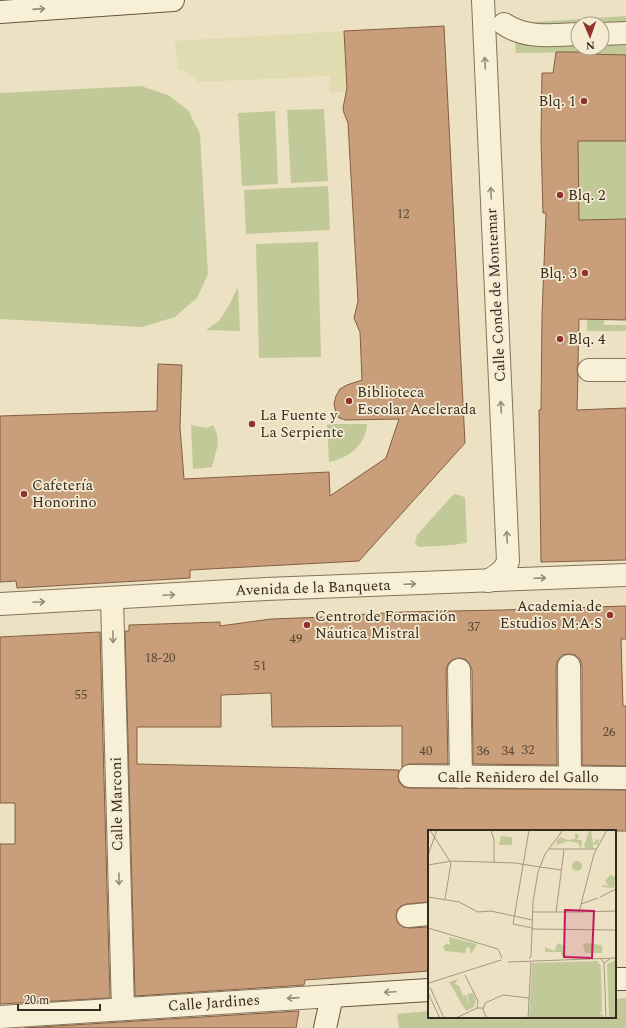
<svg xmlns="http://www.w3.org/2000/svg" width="626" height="1028" font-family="Spectral,serif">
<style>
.farmland{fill:#e1dbb1}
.green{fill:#c1c998;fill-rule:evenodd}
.building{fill:#c89e7b;stroke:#835f42}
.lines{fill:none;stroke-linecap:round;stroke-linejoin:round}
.pedestrian-casing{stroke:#85735b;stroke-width:24}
.minor-casing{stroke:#85735b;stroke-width:24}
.tertiary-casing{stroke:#85735b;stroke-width:24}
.secondary-casing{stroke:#67543e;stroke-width:24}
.pedestrian{stroke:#f7efd6;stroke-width:22}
.minor{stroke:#f7efd6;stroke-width:22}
.tertiary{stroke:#f7efd6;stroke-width:22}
.secondary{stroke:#f7efd6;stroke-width:22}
.oneway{stroke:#968d7a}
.poi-dot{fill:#91322e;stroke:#f4ebd2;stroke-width:1.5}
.labels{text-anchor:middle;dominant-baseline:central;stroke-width:3.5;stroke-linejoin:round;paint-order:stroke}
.number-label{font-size:13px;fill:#5a4835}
.poi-label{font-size:15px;fill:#362b1e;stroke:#f4ebd2;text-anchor:start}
.street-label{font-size:15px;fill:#362b1e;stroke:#f4ebd2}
.inset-road{fill:none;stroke:#a39881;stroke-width:1}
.view{fill:#c2185b;fill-opacity:0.15;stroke:#c2185b;stroke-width:2}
.inset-edge{fill:none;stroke:#362b1e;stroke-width:2}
</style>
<rect width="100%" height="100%" fill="#ece1c3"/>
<polygon class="farmland" points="344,31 347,92 329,93 330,76 198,82 192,75 185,71 178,70 175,41"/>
<g class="green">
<path d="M 626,16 L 626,55 L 610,55 L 609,83 L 583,83 L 586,52 L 516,53 L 514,32 L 492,32 L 490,25 ZM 578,24 L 602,24 L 602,48 L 578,48 Z"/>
<polygon points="141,86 168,95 188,110 200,134 208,274 197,298 175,317 142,327 0,319 0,93"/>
<polygon points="324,109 328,181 291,183 287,110"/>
<polygon points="275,111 278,184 242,186 238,113"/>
<polygon points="578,141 626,141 626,219 579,220"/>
<polygon points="328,186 330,230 246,234 244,190"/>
<polygon points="318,242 321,357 259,358 256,244"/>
<polygon points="238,287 240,331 206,330 219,321 228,307"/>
<polygon points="587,312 604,313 604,325 626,325 626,331 587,331"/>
<path d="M 330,424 L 367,424 C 367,444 347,459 329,462 L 327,425 Z"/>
<polygon points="191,425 207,428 213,425 217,434 218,444 212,467 193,469"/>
<path d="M 455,494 L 462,496 L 465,498 L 467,542 C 461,546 428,546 419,547 L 415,544 L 417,535 L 451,497 Z"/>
<polygon points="626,998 626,1028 399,1028 397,1014 429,1011 429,1017 615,1017 615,999"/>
</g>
<g class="building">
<polygon points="444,26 465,443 359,561 190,570 190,578 17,588 16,581 0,582 0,416 157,411 158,364 182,365 180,427 184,479 329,472 330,496 386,458 399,419 346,420 339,418 336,413 334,404 336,396 340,389 347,385 362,380 360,332 354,318 358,301 348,123 344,113 343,108 347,88 344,31"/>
<polygon points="556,52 586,52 586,54 626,55 626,141 578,141 579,220 626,219 626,320 579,319 578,364 577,370 578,375 577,410 626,408 626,560 541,562 539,410 541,410 542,316 546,213 543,213 541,140 542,73 553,73"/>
<polygon points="626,606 626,639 621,639 623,706 626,706 626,766 582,765 582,666 580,659 575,655 569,654 562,655 558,660 556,666 557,765 473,764 472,670 469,663 465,659 459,658 452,660 448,664 446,670 448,764 410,764 402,767 402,726 272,727 271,693 221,695 221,727 137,727 137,764 399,770 398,776 399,782 404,787 410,788 626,790 626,831 429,831 429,902 407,904 401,906 397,910 396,917 398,923 403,927 409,928 429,927 429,971 305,980 304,985 135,996 125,631 129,631 129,625 220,622 220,626 271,619 352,616 352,615 402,612 502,610"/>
<polygon points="100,632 110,998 0,1004 0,844 15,844 15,803 0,803 0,637"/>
<polygon points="299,1011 296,1028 24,1028"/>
</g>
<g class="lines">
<g class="pedestrian-casing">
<g id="pedestrian">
<path d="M 504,24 C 526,39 553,35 578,34"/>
<polyline points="602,34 626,33"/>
<polyline points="569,666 570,777"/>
<polyline points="459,670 461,777"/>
<polyline points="408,916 429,914"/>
</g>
</g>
<g class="minor-casing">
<g id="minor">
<path d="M 483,0 L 508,561 C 505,571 497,575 488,581"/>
<polyline points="589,370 626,370"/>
<polyline points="112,598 123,1009"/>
<polyline points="410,776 626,778"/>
</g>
</g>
<g class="tertiary-casing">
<g id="tertiary">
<polyline points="0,604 266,589 626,575"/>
<polyline points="0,1017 332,996"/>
</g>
</g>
<g class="secondary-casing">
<g id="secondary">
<polyline points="0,12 173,0"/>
<polyline points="615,979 626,979"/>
<polyline points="325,1028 332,996 429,990"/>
</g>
</g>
<use href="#pedestrian" class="pedestrian"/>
<use href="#minor" class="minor"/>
<use href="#tertiary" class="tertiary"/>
<use href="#secondary" class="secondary"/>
</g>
<defs><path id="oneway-shaft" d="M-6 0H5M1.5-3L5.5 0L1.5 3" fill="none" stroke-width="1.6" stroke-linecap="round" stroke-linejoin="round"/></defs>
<g class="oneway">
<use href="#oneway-shaft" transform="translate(39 9) rotate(-4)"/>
<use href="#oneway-shaft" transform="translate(485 63) rotate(-93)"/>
<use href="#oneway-shaft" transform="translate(491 193) rotate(-93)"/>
<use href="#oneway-shaft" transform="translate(501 407) rotate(-93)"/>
<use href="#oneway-shaft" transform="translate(507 537) rotate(-93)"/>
<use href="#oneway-shaft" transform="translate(540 578) rotate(-2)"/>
<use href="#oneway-shaft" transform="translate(410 584) rotate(-2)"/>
<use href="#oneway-shaft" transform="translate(169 595) rotate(-3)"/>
<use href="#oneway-shaft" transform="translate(39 602) rotate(-3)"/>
<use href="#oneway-shaft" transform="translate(113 637) rotate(89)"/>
<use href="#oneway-shaft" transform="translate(119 879) rotate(89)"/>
<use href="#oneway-shaft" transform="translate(390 992) rotate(177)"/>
<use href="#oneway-shaft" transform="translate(293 998) rotate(176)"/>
</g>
<g class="poi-dot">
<circle cx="584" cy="101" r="4"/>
<circle cx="560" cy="195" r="4"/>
<circle cx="585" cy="273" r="4"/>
<circle cx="560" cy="339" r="4"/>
<circle cx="349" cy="401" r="4"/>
<circle cx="252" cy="424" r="4"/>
<circle cx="24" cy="494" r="4"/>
<circle cx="610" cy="615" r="4"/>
<circle cx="307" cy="625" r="4"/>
</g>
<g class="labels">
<g class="number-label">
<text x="403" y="214">12</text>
<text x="474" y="627">37</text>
<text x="296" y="639">49</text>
<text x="160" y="658">18-20</text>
<text x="260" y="666">51</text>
<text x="81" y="695">55</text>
<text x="609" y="732">26</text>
<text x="528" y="750">32</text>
<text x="426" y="751">40</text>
<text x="483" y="751">36</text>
<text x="508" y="751">34</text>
</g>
<g class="poi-label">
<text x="576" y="101" text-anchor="end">Blq. 1</text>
<text x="568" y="195">Blq. 2</text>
<text x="577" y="273" text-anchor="end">Blq. 3</text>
<text x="568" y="339">Blq. 4</text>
<text x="357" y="392">Biblioteca<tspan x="357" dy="17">Escolar Acelerada</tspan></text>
<text x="260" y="415">La Fuente y<tspan x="260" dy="17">La Serpiente</tspan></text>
<text x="32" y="485">Cafetería<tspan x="32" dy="17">Honorino</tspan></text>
<text x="602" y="606" text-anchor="end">Academia de<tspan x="602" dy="17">Estudios M·A·S</tspan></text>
<text x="315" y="616">Centro de Formación<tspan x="315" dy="17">Náutica Mistral</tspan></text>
</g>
<g class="street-label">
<text transform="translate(496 295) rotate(-93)">Calle Conde de Montemar</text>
<text transform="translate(313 588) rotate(-2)">Avenida de la Banqueta</text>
<text x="518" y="777">Calle Reñidero del Gallo</text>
<text transform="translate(117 804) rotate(-91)">Calle Marconi</text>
<text transform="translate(214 1003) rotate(-4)">Calle Jardines</text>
</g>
</g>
<g transform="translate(428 830)">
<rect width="188" height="188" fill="#ece1c3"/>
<path d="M 161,1 L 163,1 L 165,13 L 168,12 L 166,9 L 171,10 L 170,15 L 165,14 L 165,18 L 158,18 L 156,16 ZM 147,3 L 151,5 L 149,10 L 154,10 L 153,19 L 150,13 L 140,11 L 129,15 L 128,12 L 132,7 L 140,10 L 147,9 ZM 73,6 L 84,7 L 84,15 L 71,15 ZM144 36a5 5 0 1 1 10 0a5 5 0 1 1-10 0ZM 182,45 L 188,47 L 186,58 L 174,57 L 175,55 L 181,56 L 177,51 ZM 21,107 L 49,114 L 46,120 L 42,124 L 42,118 L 39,117 L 37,123 L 17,121 L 15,117 L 19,113 L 22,115 ZM 130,113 L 138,117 L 135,124 L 142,126 L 133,126 L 133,122 L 117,122 L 117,117 L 126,121 ZM 158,113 L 174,115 L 174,123 L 157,123 L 155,115 ZM 188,130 L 188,188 L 181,188 L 179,134 ZM 169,131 L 173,136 L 174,180 L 172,184 L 175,184 L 175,188 L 101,188 L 104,133 ZM 30,149 L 27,154 L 31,156 L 35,166 L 38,165 L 40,171 L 37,172 L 41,171 L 39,164 L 45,163 L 48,170 L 46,177 L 38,181 L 21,152 Z" fill="#c1c998"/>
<path class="inset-road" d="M 2,0 L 23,33 L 17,69M 63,0 L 66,10 L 66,32M 101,0 L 85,94 L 104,98M 121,19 L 168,19M 0,25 L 9,0M 0,35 L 24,31 L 87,33 L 112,37M 112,37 L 134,40M 0,67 L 31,72 L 50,82 L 63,81 L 104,90M 172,67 L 188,59M 153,74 L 170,68M 104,82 L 151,82 L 166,24 L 179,0M 128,82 L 136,20M 151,82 L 188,81M 0,98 L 70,119 L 74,128M 104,99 L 188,100M 101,129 L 103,126 L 105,72 L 110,42 L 117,24 L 135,0M 173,129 L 176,133 L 182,129M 80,132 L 188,128M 176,133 L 178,188M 37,145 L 50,171M 1,153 L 73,130M 2,157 L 16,188M 0,163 L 12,188M 50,171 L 49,178 L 56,178M 57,173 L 75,165 L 101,168M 57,173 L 55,180 L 59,188M 28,188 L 49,178M 100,188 L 103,132"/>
<path class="view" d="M 137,80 L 166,81 L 164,128 L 136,127 Z"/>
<rect width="188" height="188" class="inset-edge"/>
</g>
<g transform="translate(590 36) rotate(178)"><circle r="19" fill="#f4ebd2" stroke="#a89e8a"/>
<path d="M0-3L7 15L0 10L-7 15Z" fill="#91322e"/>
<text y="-6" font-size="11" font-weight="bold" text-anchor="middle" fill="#362b1e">N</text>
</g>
<path d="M18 1004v6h82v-6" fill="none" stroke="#362b1e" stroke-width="2"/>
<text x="24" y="1004" font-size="12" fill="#362b1e" stroke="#f4ebd2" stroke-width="3" paint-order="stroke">20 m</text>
</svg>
